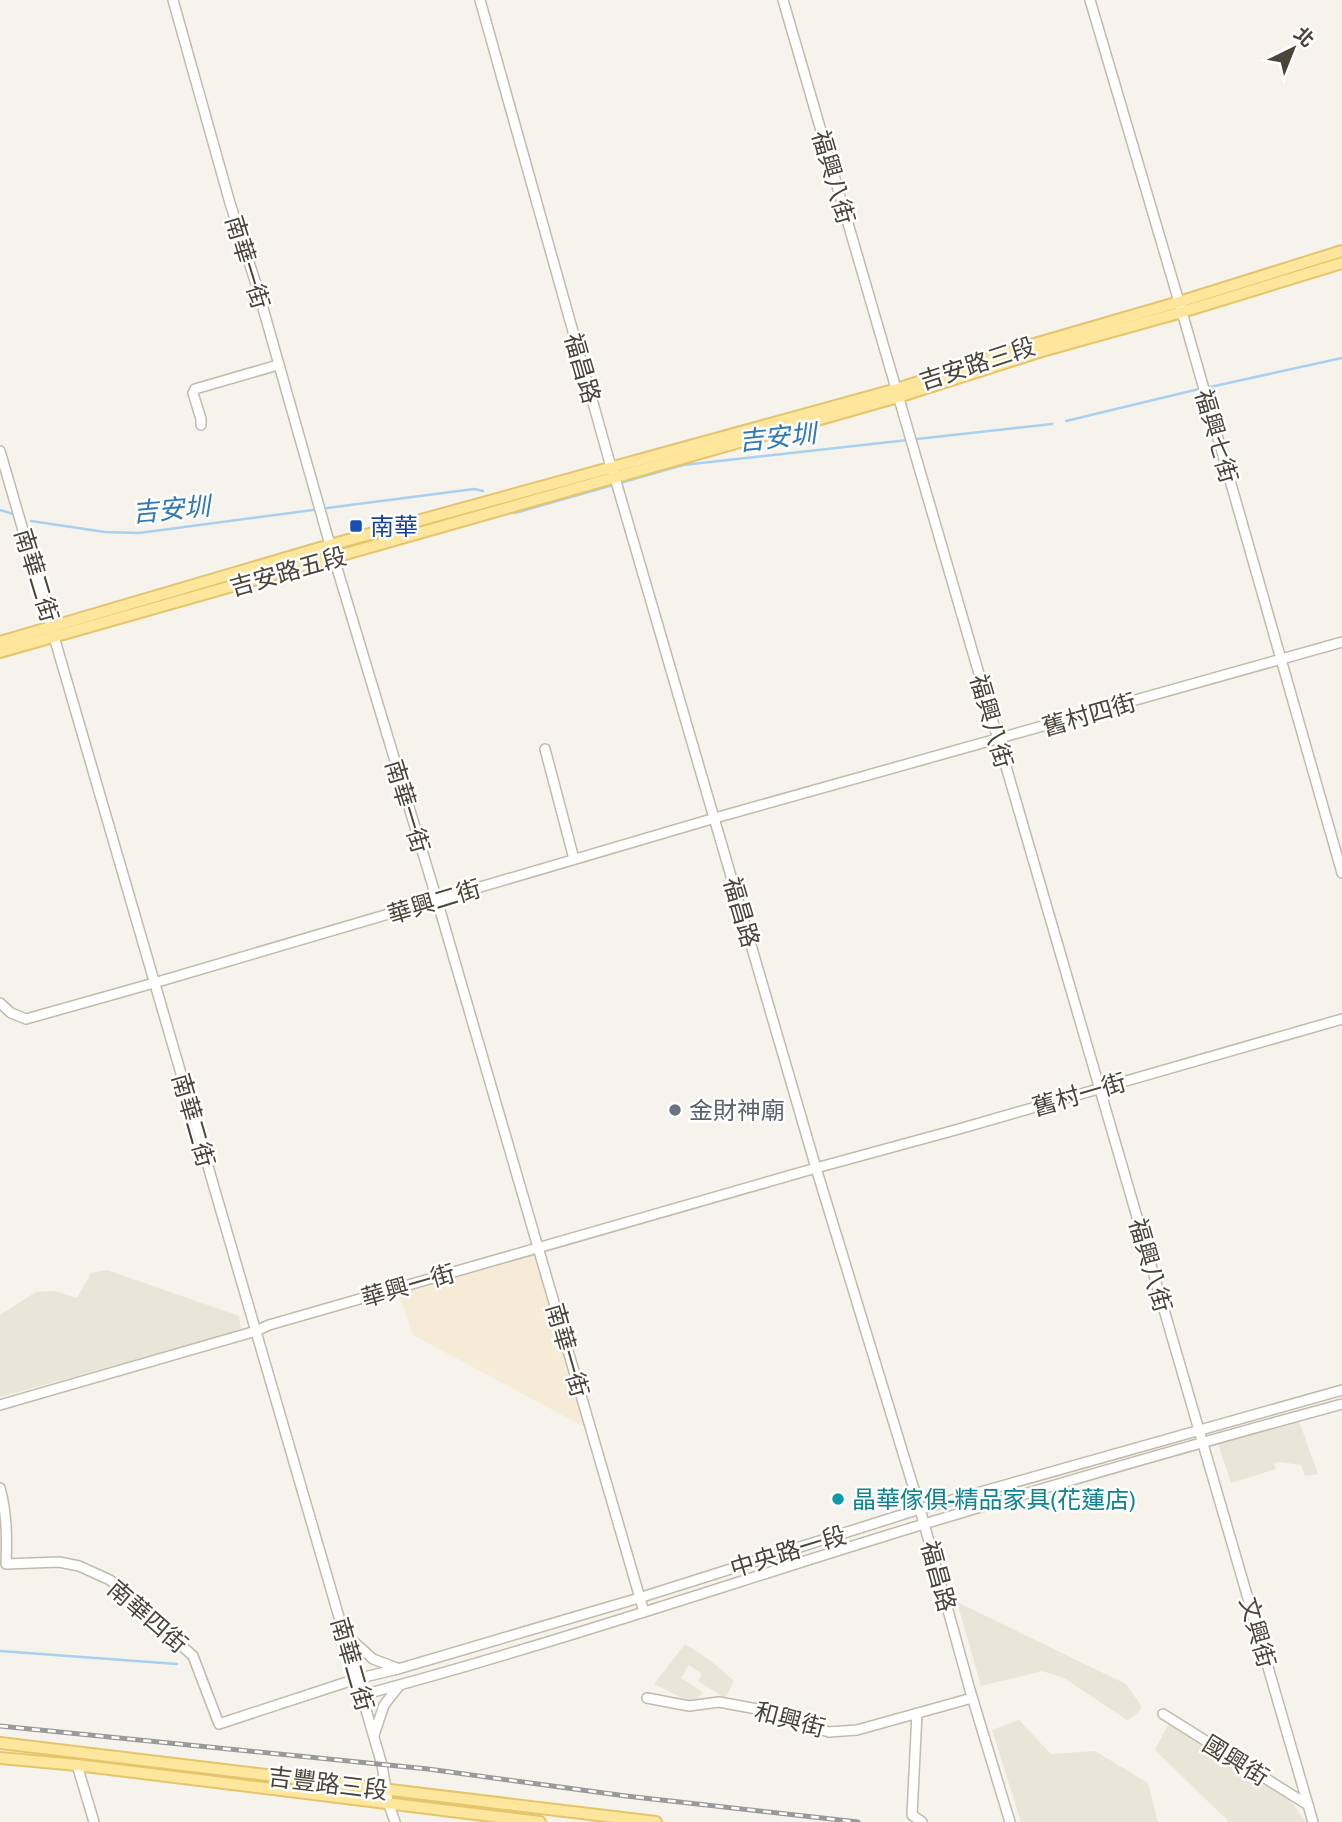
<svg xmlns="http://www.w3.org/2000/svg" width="1342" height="1822" font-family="'Archivo Narrow','Noto Sans TC',sans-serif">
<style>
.residential{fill:#e9e5d9}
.commercial{fill:#f6ebd7}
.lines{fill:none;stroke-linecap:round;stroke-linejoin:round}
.stream{stroke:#a9d0f1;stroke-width:2.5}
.minor-casing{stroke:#c1bbae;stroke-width:12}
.major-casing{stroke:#e4c56b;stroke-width:14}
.minor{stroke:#fff;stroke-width:9}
.major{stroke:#fee69c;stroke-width:10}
.rail-casing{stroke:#999;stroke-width:5}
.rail{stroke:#fff;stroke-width:2.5;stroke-dasharray:8;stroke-linecap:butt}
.transit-dot{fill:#1a4fb4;stroke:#fff;stroke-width:2.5}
.worship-dot{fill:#6b7280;stroke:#fff;stroke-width:2.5}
.culture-dot{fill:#0f9aa8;stroke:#fff;stroke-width:2.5}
.labels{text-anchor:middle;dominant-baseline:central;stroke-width:5;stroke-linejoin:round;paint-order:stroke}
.street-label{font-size:24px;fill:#4a4439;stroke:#fff}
.transit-label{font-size:24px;fill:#164399;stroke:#fff;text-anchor:start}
.worship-label{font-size:24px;fill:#5b616d;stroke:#fff;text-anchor:start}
.culture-label{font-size:24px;fill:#0d838f;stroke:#fff;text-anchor:start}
.water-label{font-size:26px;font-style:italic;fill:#3178b7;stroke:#fff}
</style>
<rect width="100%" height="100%" fill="#f5f3eb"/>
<g class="residential">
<polygon points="107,1270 239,1316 241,1331 0,1397 0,1315 36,1292 55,1291 77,1298 91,1273"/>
<polygon points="1299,1421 1318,1474 1305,1476 1301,1465 1280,1462 1274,1463 1276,1469 1231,1483 1218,1444"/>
<polygon points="957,1602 1126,1684 1142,1707 1136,1715 1127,1720 1064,1678 1042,1671 981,1686"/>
<polygon points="685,1644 711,1661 734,1681 725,1698 698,1681 702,1674 689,1665 681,1678 703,1692 693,1703 654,1684"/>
<polygon points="1019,1720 1051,1754 1095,1751 1148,1783 1158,1822 1021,1822 992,1730"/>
<polygon points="1170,1721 1284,1792 1306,1822 1229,1822 1155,1750"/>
</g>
<polygon class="commercial" points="536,1253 588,1429 413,1335 399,1294"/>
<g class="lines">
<g class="stream">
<polyline points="1210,387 1342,358"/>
<polyline points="1066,421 1199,389"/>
<polyline points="327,508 474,489 483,491"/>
<polyline points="0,510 16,515"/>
<polyline points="511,511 515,513 683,465 1052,424"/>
<polyline points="31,521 105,532 139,533 313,510"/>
<polyline points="0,1651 177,1664"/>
</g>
<g class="minor-casing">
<g id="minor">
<polyline points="173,0 230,203 257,287 330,545 437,900 644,1612"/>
<polyline points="480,0 611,467 615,478 816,1168 920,1509 970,1690 1010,1822"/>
<polyline points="783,0 1313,1822"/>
<polyline points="1090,0 1182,312 1342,873"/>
<polyline points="201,425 201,419 193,393 195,389 278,365"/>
<polyline points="0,451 382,1765 388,1802 395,1822"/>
<polyline points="545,749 574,859"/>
<polyline points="0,1003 11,1013 26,1019 154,983 715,818 1342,642"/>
<polyline points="0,1405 256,1331 269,1325 816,1168 959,1129 1342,1019"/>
<path d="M 0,1488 C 7,1513 7,1538 6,1564 L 59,1562 L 79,1566 L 110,1580 L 193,1656 L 219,1724 L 356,1679 L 398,1669 L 639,1598 L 920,1509 L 1342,1390"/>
<polyline points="345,1634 373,1659 397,1668"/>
<path d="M 362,1695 C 551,1645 737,1581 924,1524 C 1063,1482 1202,1442 1342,1404"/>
<polyline points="647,1698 689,1706 719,1702 757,1709 829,1732 857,1730 972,1698"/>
<polyline points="917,1713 912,1815 922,1822"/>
<polyline points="1163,1714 1308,1805"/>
<polyline points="374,1735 384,1705 399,1686"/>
<polyline points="77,1765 94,1822"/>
</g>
</g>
<g class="major-casing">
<g id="major">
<polyline points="0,642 330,545 897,389 1038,343 1179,302 1342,251"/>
<polyline points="0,652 898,397 1042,351 1182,312 1342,263"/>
<polyline points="0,1743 656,1822"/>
<polyline points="0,1758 77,1765 540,1822"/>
</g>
</g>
<use href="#minor" class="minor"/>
<use href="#major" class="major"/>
<g class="rail-casing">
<polyline id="rail" points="0,1726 428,1769 626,1796 858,1822"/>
</g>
<use href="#rail" class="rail"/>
</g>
<rect class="transit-dot" x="349" y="519" width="14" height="14" rx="3.5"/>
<circle class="worship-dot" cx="675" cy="1110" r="7"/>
<circle class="culture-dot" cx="838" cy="1499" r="7"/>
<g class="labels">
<g class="street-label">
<text transform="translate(834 177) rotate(74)">福興八街</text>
<text transform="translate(248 262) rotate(73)">南華一街</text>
<text transform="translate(977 363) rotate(-18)">吉安路三段</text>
<text transform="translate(583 368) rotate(74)">福昌路</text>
<text transform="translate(1217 436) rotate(74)">福興七街</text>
<text transform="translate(288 571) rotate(-16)">吉安路五段</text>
<text transform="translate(37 575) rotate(73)">南華二街</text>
<text transform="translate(1089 714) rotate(-16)">舊村四街</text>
<text transform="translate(992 721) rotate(74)">福興八街</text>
<text transform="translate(408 806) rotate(73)">南華一街</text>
<text transform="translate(434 901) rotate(-17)">華興二街</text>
<text transform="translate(742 912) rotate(74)">福昌路</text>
<text transform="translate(1079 1094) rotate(-16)">舊村一街</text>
<text transform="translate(194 1120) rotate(74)">南華二街</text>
<text transform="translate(1151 1265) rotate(74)">福興八街</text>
<text transform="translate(408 1285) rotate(-16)">華興一街</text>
<text transform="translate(568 1350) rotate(74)">南華一街</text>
<text transform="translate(788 1551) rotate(-17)">中央路一段</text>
<text transform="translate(939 1576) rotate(75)">福昌路</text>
<text transform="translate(148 1616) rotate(41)">南華四街</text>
<text transform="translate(1258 1632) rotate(74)">文興街</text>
<text transform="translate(353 1664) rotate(74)">南華二街</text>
<text transform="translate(790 1719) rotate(15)">和興街</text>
<text transform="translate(1236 1760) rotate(32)">國興街</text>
<text transform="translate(328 1783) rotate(7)">吉豐路三段</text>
</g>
<g class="transit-label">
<text x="370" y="526">南華</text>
</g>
<g class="worship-label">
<text x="689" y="1110">金財神廟</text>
</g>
<g class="culture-label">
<text x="852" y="1499">晶華傢俱-精品家具(花蓮店)</text>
</g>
<g class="water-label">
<text transform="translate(777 437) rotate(-6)">吉安圳</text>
<text transform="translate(171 509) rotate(-5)">吉安圳</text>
</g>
</g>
<g transform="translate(1293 49) rotate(43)" stroke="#ffffff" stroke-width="5" paint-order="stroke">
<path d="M0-5L12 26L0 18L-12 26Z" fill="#4a4439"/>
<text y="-10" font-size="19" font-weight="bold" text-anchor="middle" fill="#4a4439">北</text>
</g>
</svg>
